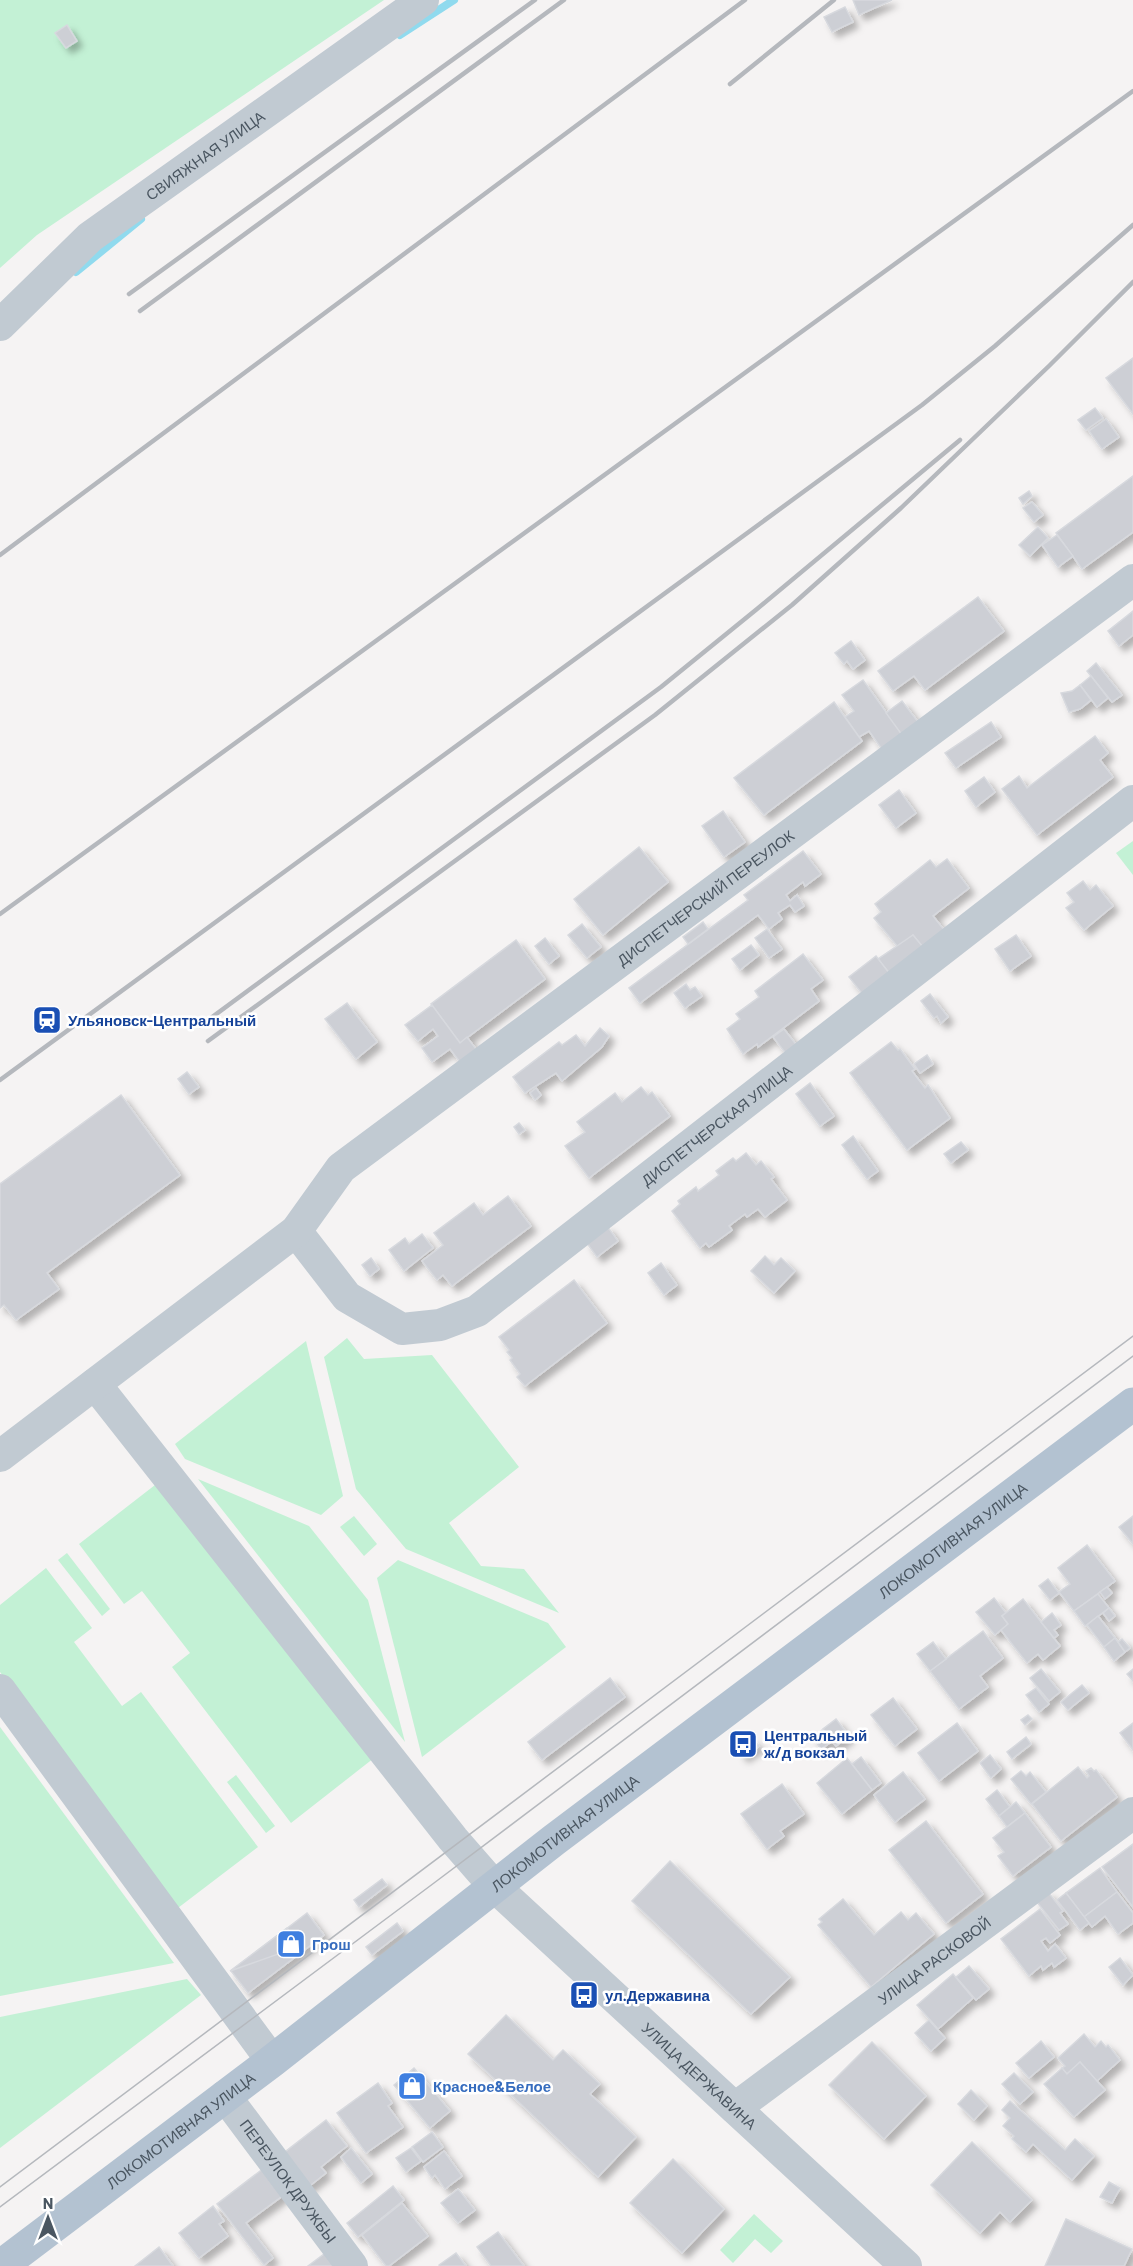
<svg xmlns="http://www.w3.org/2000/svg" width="1133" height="2266" font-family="Barlow,sans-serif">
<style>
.green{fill:#c3f1d5}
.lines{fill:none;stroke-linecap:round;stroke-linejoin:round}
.stream{stroke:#90daee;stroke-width:8}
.building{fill:#cdcfd5;stroke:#d7d9de;stroke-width:1.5;filter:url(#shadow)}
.minor{stroke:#c1cad2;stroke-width:32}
.major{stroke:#b3c2d1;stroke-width:33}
.tram{stroke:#b5b8bd;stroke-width:1.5}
.rail{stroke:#b5b8bd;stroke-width:4.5}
.labels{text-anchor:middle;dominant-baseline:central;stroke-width:5;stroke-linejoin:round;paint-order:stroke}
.street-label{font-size:15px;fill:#4a5661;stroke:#fff}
.transit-label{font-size:15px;font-weight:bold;fill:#164399;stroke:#fff;text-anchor:start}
.shop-label{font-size:15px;font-weight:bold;fill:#366cbe;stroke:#fff;text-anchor:start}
</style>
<defs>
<filter id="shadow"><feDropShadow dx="5.5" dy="5.5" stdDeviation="3" flood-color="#0004"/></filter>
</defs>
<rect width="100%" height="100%" fill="#f5f3f3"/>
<g class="green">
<polygon points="0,0 384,0 37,235 0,268"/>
<polygon points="1133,841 1133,875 1116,853"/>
<polygon points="347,1338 364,1359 432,1355 519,1467 449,1523 481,1566 524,1569 559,1613 406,1549 356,1489 324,1357"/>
<polygon points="306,1341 343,1496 321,1515 185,1459 175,1444"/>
<polygon points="198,1479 309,1526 368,1600 405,1742"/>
<polygon points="155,1485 374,1758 291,1823 172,1667 190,1653 142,1591 124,1604 79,1544"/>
<polygon points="354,1516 377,1544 364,1556 340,1527"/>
<polygon points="67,1553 110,1609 102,1616 58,1560"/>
<polygon points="398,1560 548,1623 566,1647 422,1757 377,1578"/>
<polygon points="46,1568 92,1628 74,1642 122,1706 141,1692 258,1847 174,1911 0,1672 0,1605"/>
<polygon points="0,1727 174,1963 0,1996"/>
<polygon points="236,1775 275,1826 266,1833 227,1782"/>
<polygon points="187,1979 201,1995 0,2148 0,2017"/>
<polygon points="754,2214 783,2241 771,2253 755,2239 733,2263 720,2250"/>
</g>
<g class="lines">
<g class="stream">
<polyline points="400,35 454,0"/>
<polyline points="76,272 141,219"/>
</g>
</g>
<g class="building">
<polygon points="853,0 892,0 859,15"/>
<polygon points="845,7 853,22 832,32 824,17"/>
<polygon points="67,25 77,41 66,48 55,33"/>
<polygon points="1133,358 1133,414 1106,378"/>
<polygon points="1095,408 1103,418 1086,430 1078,420"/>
<polygon points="1106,419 1119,437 1102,449 1089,431"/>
<polygon points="1133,476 1133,532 1082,569 1056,533"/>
<polygon points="1029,491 1032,496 1023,504 1019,498"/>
<polygon points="1032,502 1043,515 1034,522 1023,508"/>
<polygon points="1038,527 1048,538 1030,556 1019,545"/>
<polygon points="1057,535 1073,556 1058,567 1042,545"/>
<polygon points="978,597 1004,631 925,690 914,676 893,691 878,671"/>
<polygon points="1133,611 1133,635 1119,646 1108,631"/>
<polygon points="851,641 865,660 853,669 847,661 844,664 835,653"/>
<polygon points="1096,663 1122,695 1112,702 1087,671"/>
<polygon points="1091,676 1108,698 1097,707 1080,685"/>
<polygon points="863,680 904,737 884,752 869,731 859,737 845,717 854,711 842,695"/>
<polygon points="1080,685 1091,700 1080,709 1069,712 1061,693 1072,691"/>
<polygon points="902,701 922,727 905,739 886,713"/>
<polygon points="834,702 862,741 764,815 734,778"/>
<polygon points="991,722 1001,737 956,768 945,753"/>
<polygon points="1095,736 1108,753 1100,760 1113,777 1037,835 1002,789 1019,776 1027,788"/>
<polygon points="984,777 995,792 976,807 965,791"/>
<polygon points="899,790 916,813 896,828 879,805"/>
<polygon points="723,811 745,842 724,857 702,826"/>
<polygon points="639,847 668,882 603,935 574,899"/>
<polygon points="803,851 821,874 805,886 803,882 786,895 790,901 797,895 804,906 795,912 790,905 778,913 782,919 769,929 758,915 640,1003 629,988 748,900 744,895"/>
<polygon points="947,859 969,888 933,916 948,935 927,952 913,935 898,947 874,918 881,912 875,904 930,860 936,867"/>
<polygon points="1083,881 1090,890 1096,885 1113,906 1084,930 1066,908 1074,902 1067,893"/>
<polygon points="703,922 708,929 688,944 683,937"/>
<polygon points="582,924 601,947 587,958 568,935"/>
<polygon points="767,929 782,949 769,958 755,938"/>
<polygon points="913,935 927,952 893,978 878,959"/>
<polygon points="1016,935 1031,956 1010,971 995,949"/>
<polygon points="545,938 559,956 549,964 535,946"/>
<polygon points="516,940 545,979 460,1043 431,1004"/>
<polygon points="751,945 759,955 740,970 732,959"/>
<polygon points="803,954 823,980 811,989 819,1001 758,1047 757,1044 743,1054 727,1029 740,1019 736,1014 759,997 755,991"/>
<polygon points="876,956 893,978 867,1000 849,977"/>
<polygon points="686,984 690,990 695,987 702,996 685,1008 674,993"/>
<polygon points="930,994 948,1017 941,1023 937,1016 934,1018 921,1001"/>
<polygon points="347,1003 377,1042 356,1059 325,1019"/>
<polygon points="432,1005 460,1043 467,1037 479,1053 463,1066 450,1049 432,1062 422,1048 438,1036 433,1029 418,1041 405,1025"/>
<polygon points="600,1028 609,1036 602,1047 562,1081 556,1073 525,1093 513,1077 559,1042 562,1045 576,1035 585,1046"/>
<polygon points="784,1029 798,1047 787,1055 773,1037"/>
<polygon points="891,1042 898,1050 900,1049 915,1069 912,1071 925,1088 928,1085 950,1118 907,1150 850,1073"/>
<polygon points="927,1055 933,1064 920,1073 914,1064"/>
<polygon points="187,1072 199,1087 189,1094 178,1079"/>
<polygon points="810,1083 834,1116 820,1126 796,1094"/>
<polygon points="641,1087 648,1095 652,1092 670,1116 589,1178 565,1146 585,1132 577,1122 615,1093 622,1102"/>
<polygon points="536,1088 541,1095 535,1100 530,1093"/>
<polygon points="121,1095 180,1175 47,1273 59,1289 16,1320 4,1305 0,1308 0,1184"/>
<polygon points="519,1123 525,1130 519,1134 514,1127"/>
<polygon points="853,1136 878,1171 867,1179 842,1145"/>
<polygon points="961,1142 968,1150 951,1163 944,1154"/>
<polygon points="746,1153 756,1165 761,1161 774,1177 771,1179 787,1200 765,1217 758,1209 747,1217 745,1214 729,1226 732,1230 709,1247 706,1243 700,1248 672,1211 680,1204 678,1201 696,1187 698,1191 719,1175 716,1171 733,1158 736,1161"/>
<polygon points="508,1196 531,1226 452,1286 443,1275 437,1280 422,1261 443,1245 434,1233 474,1203 483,1215"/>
<polygon points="607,1226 618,1241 597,1257 586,1242"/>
<polygon points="422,1234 433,1248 404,1271 389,1250 405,1238 409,1244"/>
<polygon points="765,1256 774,1265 781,1258 795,1271 774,1293 751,1271"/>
<polygon points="371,1258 379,1269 370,1276 362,1265"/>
<polygon points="661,1263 677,1285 664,1295 648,1273"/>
<polygon points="574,1280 607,1323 525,1386 517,1377 520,1374 510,1360 512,1358 507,1352 509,1350 499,1337"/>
<polygon points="1133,1516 1133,1544 1119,1527"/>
<polygon points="1087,1545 1115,1581 1074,1611 1059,1592 1070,1584 1058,1568"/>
<polygon points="1048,1579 1059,1593 1050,1600 1039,1586"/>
<polygon points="1107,1587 1112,1593 1105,1599 1100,1592"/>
<polygon points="1098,1594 1109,1608 1085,1626 1074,1611"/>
<polygon points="994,1598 1006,1613 1002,1616 1008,1624 995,1635 976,1612"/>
<polygon points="1023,1599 1060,1646 1043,1660 1038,1654 1027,1663 1001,1630 1008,1624 1002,1616"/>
<polygon points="1109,1608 1115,1616 1109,1621 1103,1613"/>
<polygon points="1052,1613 1061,1625 1054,1630 1058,1635 1054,1638 1041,1622"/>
<polygon points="1098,1616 1115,1638 1104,1647 1087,1625"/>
<polygon points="983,1631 1003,1658 980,1676 988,1687 959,1709 930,1671"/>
<polygon points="1115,1638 1125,1652 1114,1661 1104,1647"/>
<polygon points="1122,1639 1130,1648 1125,1652 1118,1642"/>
<polygon points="933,1642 946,1659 930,1671 917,1654"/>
<polygon points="1041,1669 1060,1692 1049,1701 1030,1678"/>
<polygon points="1133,1669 1133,1681 1127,1674"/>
<polygon points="610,1678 625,1697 542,1760 528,1742"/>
<polygon points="1082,1685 1089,1693 1068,1710 1061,1702"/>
<polygon points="1036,1688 1049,1704 1039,1712 1026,1695"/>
<polygon points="893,1698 917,1729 895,1746 871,1715"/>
<polygon points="1028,1715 1032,1719 1025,1725 1021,1720"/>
<polygon points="836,1719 849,1736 836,1746 823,1729"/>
<polygon points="957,1723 978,1751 939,1781 918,1753"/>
<polygon points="1133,1723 1133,1750 1120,1733"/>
<polygon points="822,1730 831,1742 821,1749 812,1737"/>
<polygon points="1026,1737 1031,1744 1012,1759 1007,1752"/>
<polygon points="753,1739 759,1746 743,1757 738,1750"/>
<polygon points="990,1755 1001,1769 991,1778 980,1763"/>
<polygon points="861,1757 881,1783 872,1790 852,1764"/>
<polygon points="847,1758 872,1790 842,1814 817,1783"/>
<polygon points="1078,1767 1087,1778 1089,1776 1086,1771 1091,1768 1094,1771 1096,1770 1117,1797 1061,1841 1032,1804"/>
<polygon points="1021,1771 1026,1776 1030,1772 1046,1792 1031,1804 1011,1779"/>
<polygon points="903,1772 925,1799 895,1822 874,1795"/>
<polygon points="782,1784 804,1814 780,1831 784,1836 767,1849 741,1814"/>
<polygon points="997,1790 1010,1807 999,1816 986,1799"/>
<polygon points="1016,1802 1025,1813 1007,1827 999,1816"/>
<polygon points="1025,1813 1051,1847 1013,1876 998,1856 1004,1852 993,1838"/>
<polygon points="926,1821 983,1894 946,1923 889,1850"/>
<polygon points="1133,1844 1133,1907 1102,1867"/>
<polygon points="670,1861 790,1977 751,2014 632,1901"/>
<polygon points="1100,1868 1117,1892 1084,1917 1066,1893"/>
<polygon points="382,1879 387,1885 359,1907 354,1900"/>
<polygon points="1048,1892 1063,1911 1060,1913 1068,1924 1059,1930 1036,1901"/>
<polygon points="1117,1892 1133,1913 1133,1923 1118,1934 1105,1916 1092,1927 1084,1917"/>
<polygon points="1066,1893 1089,1923 1080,1930 1057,1900"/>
<polygon points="843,1899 874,1935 901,1912 908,1920 916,1913 934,1934 871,1987 818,1925 822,1922 819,1919"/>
<polygon points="1040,1909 1060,1935 1050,1943 1046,1938 1041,1941 1048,1951 1055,1944 1066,1958 1054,1967 1052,1963 1043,1970 1041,1966 1029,1976 1001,1939"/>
<polygon points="307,1913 324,1935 248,1993 231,1971"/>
<polygon points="397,1923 403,1931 372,1955 366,1947"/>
<polygon points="287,1928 301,1946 230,1971"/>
<polygon points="1120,1958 1133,1975 1123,1985 1109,1967"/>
<polygon points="969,1966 989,1989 976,2000 956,1977"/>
<polygon points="953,1974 973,1998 938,2029 917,2005"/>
<polygon points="506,2015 553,2060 563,2050 600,2084 590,2094 636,2137 598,2177 468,2054"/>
<polygon points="929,2020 945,2038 931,2051 915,2033"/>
<polygon points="1084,2034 1095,2047 1101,2041 1106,2047 1108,2045 1120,2060 1097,2081 1080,2062 1067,2074 1062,2068 1065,2066 1058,2058"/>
<polygon points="1041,2041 1054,2057 1029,2078 1016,2063"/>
<polygon points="872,2042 926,2096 884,2139 829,2085"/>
<polygon points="1080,2062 1105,2090 1074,2117 1044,2084 1062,2068 1067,2074"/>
<polygon points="414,2068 450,2111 430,2128 394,2085"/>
<polygon points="1014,2073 1033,2092 1020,2104 1002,2084"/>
<polygon points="378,2083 392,2103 388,2106 403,2127 366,2153 337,2113"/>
<polygon points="971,2090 987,2106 974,2120 958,2104"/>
<polygon points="1010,2101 1065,2150 1075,2139 1094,2156 1072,2180 1033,2144 1026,2152 1012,2139 1014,2136 1003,2126 1010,2118 1002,2110"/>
<polygon points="326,2120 347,2146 321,2167 326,2173 307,2188 281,2155"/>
<polygon points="432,2132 443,2147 423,2162 412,2147"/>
<polygon points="972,2142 1032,2200 1010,2222 1000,2212 980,2233 931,2185"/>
<polygon points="351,2148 372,2174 361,2183 341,2157"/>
<polygon points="411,2148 421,2161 406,2172 396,2158"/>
<polygon points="444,2151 462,2176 445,2189 435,2175 432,2178 424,2167"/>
<polygon points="673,2159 724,2209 682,2253 630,2203"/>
<polygon points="264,2168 285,2194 246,2223 273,2258 264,2265 217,2204"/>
<polygon points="1109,2182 1120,2188 1112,2203 1100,2197"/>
<polygon points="393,2186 404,2200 358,2237 347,2223"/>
<polygon points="458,2189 475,2210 458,2223 441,2203"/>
<polygon points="402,2203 428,2236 389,2266 386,2266 362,2235"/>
<polygon points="213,2206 224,2221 219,2224 228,2236 199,2258 179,2233"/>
<polygon points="1066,2219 1132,2249 1124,2266 1045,2266"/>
<polygon points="498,2232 524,2266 491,2266 477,2247"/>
<polygon points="159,2247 173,2266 135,2266"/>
<polygon points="328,2251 340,2266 308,2266"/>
<polygon points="456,2253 466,2266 440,2266 439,2265"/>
</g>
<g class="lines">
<g class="minor">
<path id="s1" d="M 0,325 L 90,237 L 423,0"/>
<path id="s2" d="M 296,1231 L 347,1297 L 402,1329 L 440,1325 L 477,1311 L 1133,801"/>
<path id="s3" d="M 95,1384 L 453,1839 L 494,1886 L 906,2266"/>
<path id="s4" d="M 0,1456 L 296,1231 L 341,1168 L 1133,580"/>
<polyline points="0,1690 272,2061"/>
<path id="s5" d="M 225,2096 L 352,2266"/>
<path id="s6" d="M 735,2108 L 1133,1813"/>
</g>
<path class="major" id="s7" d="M 1,2266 L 272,2061 L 554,1840 L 1133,1404"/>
<g class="tram">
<polyline points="0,2187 1133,1336"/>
<polyline points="0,2207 434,1883 1133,1356"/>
</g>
<g class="rail">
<polyline points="730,84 834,0"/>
<polyline points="129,294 535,0"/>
<polyline points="140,311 564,0"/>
<polyline points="0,555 745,0"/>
<polyline points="0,914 1133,91"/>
<polyline points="200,1026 661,687 757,609 960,440"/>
<polyline points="208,1041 655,715 792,605 901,508 1049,366 1133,282"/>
<polyline points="0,1080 922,405 995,346 1133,225"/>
</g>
</g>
<defs>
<g id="station-square" transform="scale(1.5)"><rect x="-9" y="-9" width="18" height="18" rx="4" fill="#1a4fb4" stroke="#fff"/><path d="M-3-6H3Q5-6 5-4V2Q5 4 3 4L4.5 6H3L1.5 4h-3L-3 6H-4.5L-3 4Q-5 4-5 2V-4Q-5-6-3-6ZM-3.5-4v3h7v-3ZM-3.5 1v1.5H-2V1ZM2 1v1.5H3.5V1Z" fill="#fff"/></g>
<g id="bus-square" transform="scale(1.5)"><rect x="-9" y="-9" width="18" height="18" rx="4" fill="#1a4fb4" stroke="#fff"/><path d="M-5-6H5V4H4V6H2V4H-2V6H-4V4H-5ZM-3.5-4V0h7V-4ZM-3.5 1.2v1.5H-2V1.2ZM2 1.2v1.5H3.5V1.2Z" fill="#fff"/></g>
<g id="shop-square" transform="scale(1.5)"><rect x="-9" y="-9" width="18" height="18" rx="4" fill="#3f7fe0" stroke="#fff"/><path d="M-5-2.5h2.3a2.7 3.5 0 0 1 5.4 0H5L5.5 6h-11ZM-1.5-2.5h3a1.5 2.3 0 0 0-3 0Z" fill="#fff"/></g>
</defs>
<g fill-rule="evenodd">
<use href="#station-square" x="47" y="1020"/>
<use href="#bus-square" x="743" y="1744"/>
<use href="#shop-square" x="291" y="1944"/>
<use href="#bus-square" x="584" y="1995"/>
<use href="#shop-square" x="412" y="2086"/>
</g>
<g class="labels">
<g class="street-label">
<text stroke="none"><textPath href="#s1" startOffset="267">СВИЯЖНАЯ УЛИЦА</textPath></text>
<text stroke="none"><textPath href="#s4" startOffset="903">ДИСПЕТЧЕРСКИЙ ПЕРЕУЛОК</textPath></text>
<text stroke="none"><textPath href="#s2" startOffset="528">ДИСПЕТЧЕРСКАЯ УЛИЦА</textPath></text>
<text stroke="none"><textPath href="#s7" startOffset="1197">ЛОКОМОТИВНАЯ УЛИЦА</textPath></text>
<text stroke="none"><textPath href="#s7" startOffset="711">ЛОКОМОТИВНАЯ УЛИЦА</textPath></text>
<text stroke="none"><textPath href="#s6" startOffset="248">УЛИЦА РАСКОВОЙ</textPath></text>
<text stroke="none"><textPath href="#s3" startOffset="921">УЛИЦА ДЕРЖАВИНА</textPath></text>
<text stroke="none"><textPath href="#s7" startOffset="225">ЛОКОМОТИВНАЯ УЛИЦА</textPath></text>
<text stroke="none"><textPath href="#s5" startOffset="106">ПЕРЕУЛОК ДРУЖБЫ</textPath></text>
</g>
<g class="transit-label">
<text x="68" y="1020">Ульяновск-Центральный</text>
<text x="764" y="1735">Центральный<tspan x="764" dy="17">ж/д вокзал</tspan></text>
<text x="605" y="1995">ул.Державина</text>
</g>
<g class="shop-label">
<text x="312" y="1944">Грош</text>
<text x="433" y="2086">Красное&amp;Белое</text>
</g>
</g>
<g transform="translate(48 2218)" stroke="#ffffff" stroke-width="4.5" paint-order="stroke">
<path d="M0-4.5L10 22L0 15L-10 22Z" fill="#4a5661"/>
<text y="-9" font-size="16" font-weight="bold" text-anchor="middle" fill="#4a5661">N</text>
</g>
</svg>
